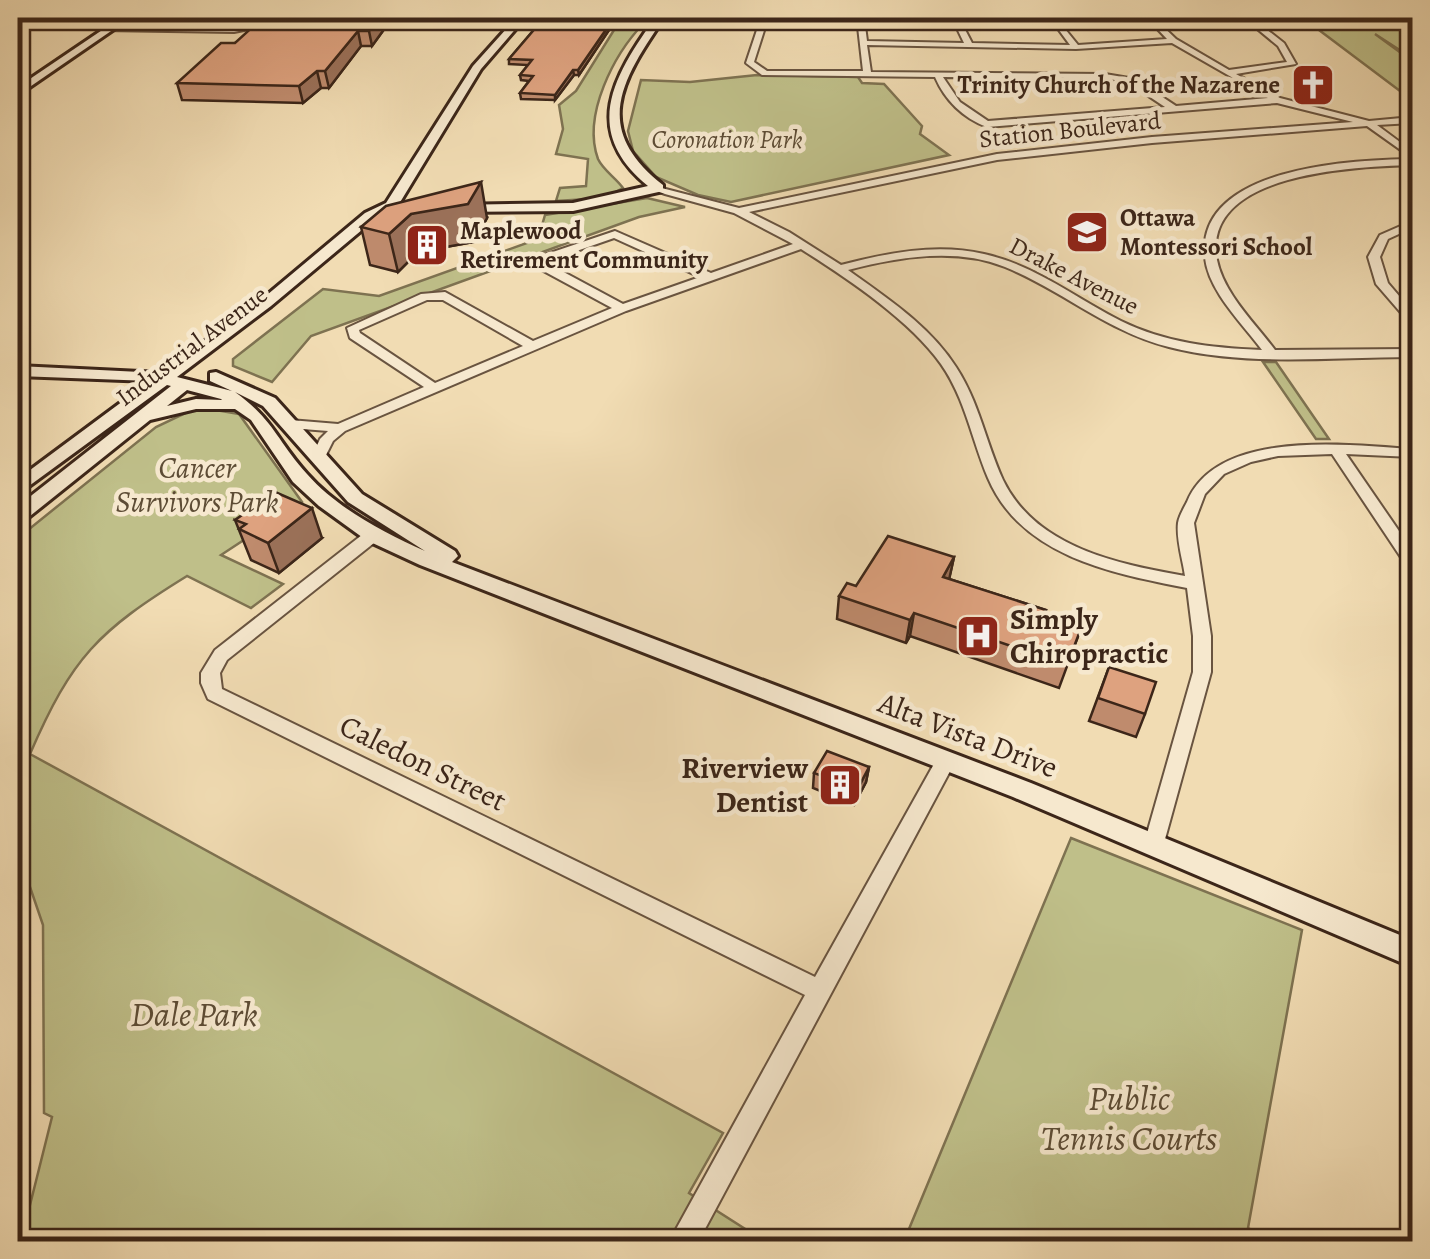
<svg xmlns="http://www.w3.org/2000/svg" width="1430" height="1259" font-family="Alegreya,serif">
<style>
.green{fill:#bfbf89;stroke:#7e7251;stroke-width:2.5}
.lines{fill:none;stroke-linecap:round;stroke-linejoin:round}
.street-casing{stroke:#695440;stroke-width:4}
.secondary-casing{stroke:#3c2619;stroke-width:6}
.street{fill:#f6e8ce;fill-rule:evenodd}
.secondary{fill:#f6e8ce;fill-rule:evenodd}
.wall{fill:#bf8b6d;stroke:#3c2619;stroke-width:2.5}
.shaded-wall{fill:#9b7159;stroke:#3c2619;stroke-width:2.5}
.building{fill:#dea27f;stroke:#3c2619;stroke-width:2.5}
.labels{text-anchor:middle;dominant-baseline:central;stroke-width:9;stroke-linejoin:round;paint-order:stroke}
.far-poi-label{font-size:25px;font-weight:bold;fill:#3c2619;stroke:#f6e8ce;text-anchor:start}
.far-street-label{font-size:25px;fill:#3c2619;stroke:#f6e8ce}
.far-park-label{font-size:25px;font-style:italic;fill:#5d4c35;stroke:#f6e8ce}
.park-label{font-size:30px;font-style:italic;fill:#5d4c35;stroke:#f6e8ce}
.poi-label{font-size:30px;font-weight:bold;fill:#3c2619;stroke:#f6e8ce;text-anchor:start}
.street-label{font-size:30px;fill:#3c2619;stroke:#f6e8ce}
.near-park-label{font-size:35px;font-style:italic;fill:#5d4c35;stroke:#f6e8ce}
</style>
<rect width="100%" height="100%" fill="#f1dcb3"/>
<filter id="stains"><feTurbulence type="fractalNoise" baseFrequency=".002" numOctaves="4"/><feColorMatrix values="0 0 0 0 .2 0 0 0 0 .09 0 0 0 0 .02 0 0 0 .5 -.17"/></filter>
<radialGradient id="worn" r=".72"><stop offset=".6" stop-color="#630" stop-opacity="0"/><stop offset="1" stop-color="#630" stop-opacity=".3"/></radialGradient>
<g class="green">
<path d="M 630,18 L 644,23 C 614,54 582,115 598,159 C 603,170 616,178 623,188 L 604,198 L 556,201 L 560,188 L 586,186 L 588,159 L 556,154 L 563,129 L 559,105 L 576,91 L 619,22 Z"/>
<polygon points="1303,18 1412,18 1412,58 1375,34 1412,61 1412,100"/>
<polygon points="757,75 858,77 862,83 884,84 922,126 920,134 949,155 731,202 698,195 656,177 633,151 628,131 641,80 690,82"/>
<polygon points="647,198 685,207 639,217 311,336 272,382 233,366 233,359 323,289 379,296 538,239 545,215"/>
<polygon points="1263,362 1276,362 1329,439 1316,439"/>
<path d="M 198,407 L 239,414 L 302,502 L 221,555 L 283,584 L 251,608 L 187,576 C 98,631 72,657 30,754 L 723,1133 L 689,1193 L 764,1241 L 21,1241 L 52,1117 L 44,1113 L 43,925 L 18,852 L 18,538 L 156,427 Z"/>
<polygon points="1071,838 1302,930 1248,1228 1274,1241 904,1241"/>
</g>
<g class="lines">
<g class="street-casing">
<g id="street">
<polygon points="291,18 304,18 234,32 102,30 234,28"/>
<path d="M 761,18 L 768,18 L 754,62 L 767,71 L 863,71 L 857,18 L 864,18 L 867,41 L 964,43 L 952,18 L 959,18 L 972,43 L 1070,45 L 1050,18 L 1056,18 L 1078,45 L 1167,39 L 1147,18 L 1154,18 L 1176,39 L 1229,70 L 1287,62 L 1278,46 L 1244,18 L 1252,18 L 1284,43 L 1296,64 L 1236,74 L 1280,98 L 1369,121 L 1412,117 L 1412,123 L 1377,125 L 1412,151 L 1412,158 L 1367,126 L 1152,143 L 997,160 L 749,212 L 789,232 L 841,265 C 887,253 936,243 984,254 C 1035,265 1075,298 1121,321 C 1166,343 1212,348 1262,350 C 1243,324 1209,292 1205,258 C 1195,167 1351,160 1412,159 L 1412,165 C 1355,167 1201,172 1217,260 C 1224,294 1255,323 1275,350 L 1412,349 L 1412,357 C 1333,357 1247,367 1169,347 C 1108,332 1062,290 1005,267 C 956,247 898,257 848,270 C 887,298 930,326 956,367 C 979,402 986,443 1003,480 C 1036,548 1118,564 1185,576 C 1183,561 1176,539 1178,523 C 1179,516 1184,508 1187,502 C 1217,428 1349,445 1412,449 L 1412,457 L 1346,454 L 1412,550 L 1412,566 L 1406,565 L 1332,454 L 1278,456 L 1251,462 L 1224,474 L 1205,494 L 1194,523 L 1211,636 L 1211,672 L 1162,850 L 1155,853 L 1148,850 L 1144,844 L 1193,672 L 1193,636 L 1187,588 C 1111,573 1021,556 988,478 C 972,440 965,398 941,364 C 909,319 845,277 801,249 L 626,311 L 345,431 L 333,441 L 323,461 L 313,461 L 311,458 L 320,439 L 328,431 L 290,428 L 283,424 L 290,420 L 338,424 L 424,387 L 350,338 L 347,328 L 421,294 L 445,292 L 533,341 L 612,308 L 538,268 L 533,260 L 535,258 L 615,231 L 711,273 L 793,244 L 734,213 L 665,194 L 654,190 L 654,186 L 739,208 L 997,154 L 1152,137 L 1353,122 L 1277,103 L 987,127 C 963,118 945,100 935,77 L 762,75 L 746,63 ZM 1172,43 L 1268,98 L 1176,106 L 1135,79 L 1105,74 L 871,72 L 867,45 L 1076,49 ZM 943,77 L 1105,78 L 1129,83 L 1165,107 L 988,121 L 960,102 ZM 614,238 L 700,277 L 623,304 L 545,262 ZM 427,300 L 443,300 L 523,346 L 435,383 L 360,333 L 359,330 Z"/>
<polygon points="1412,221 1412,228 1388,239 1380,257 1388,283 1412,311 1412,322 1408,321 1376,284 1368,257 1380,235"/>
<polygon points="373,530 381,535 379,539 227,660 220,673 222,689 815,977 939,755 946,752 953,755 956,760 698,1242 669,1242 805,995 208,699 201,683 201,673 215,650 367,531"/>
</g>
</g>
<g class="secondary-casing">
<g id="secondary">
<polygon points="120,18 130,18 18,95 18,87"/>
<path d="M 516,18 L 525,18 L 481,69 L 399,204 L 412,205 L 412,211 L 395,211 L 385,220 L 375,219 L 271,306 L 177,377 L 232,391 L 210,381 L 210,373 L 216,372 L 275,398 L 362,494 L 455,551 L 458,556 L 452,562 L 1031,783 L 1412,940 L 1412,967 L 1013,797 L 420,565 L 366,540 L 319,506 L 293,482 L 251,420 L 235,409 L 196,409 L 150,420 L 25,520 L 18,522 L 18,506 L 171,386 L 167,385 L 18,494 L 18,479 L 150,381 L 18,376 L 18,366 L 161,373 L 261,300 L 365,213 L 386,203 L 473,66 ZM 187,390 L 221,399 L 222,400 L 196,399 L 167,406 ZM 235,392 L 263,406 L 348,502 L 425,551 C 383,532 338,509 307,474 C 277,441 274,420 235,392 Z"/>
<path d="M 655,18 L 664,18 C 620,82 592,129 663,185 L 663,191 L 573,211 L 449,212 L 447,209 L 454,205 L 573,203 L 648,186 C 581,131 613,77 655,18 Z"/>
</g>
</g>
<use href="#street" class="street"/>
<use href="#secondary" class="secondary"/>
</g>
<g class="wall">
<polygon points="142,18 215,18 210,22 143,22"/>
<polygon points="344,18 401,18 385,28 372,46 361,46 329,88 321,88 303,103 182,100 177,83 235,43 334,24"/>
<polygon points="544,18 617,18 579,75 574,75 555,100 521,99 520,93 529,81 521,80 520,75 528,65 509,64 509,59"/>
<polygon points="487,218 474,242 418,252 398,272 370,265 361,227"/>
<polygon points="235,520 322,538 279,573 251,560"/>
<polygon points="954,557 949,579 1046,610 1044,619 1080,631 1059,688 910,636 906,643 837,619 839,596 856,586"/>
<polygon points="1109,667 1145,714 1136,737 1089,721"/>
<polygon points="869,767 866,782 854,805 813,788 814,773"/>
</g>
<g class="shaded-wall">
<polygon points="379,18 401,18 385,28 372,46 369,31"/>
<polygon points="614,18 617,18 579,75 578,70"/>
<polygon points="358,31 361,46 329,88 325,71"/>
<polygon points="573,70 574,75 555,100 555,95"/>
<polygon points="317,71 321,88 303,103 299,86"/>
<polygon points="481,182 487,218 474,242 418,252 398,272 389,234 411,214"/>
<polygon points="312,508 322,538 279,573 268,543"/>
<polygon points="954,557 949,580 943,577"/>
<polygon points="914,613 910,636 906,643 910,620"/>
<polygon points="869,767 866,782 854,805 857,790"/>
</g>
<g class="building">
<polygon points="344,18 379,18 369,31 358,31 325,71 317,71 299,86 177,83 221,43 235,43 257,23 334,24"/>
<polygon points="544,18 614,18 578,70 573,70 555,95 520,93 533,76 520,75 532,60 509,59"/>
<polygon points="481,182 468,204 411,214 389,234 361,227 386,206"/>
<polygon points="275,492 312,508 268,543 239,529 246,524 235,520"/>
<polygon points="888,536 954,557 943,577 1046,610 1042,619 1080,631 1067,665 914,613 910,620 839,596 847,583 856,586"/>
<polygon points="1109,667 1156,682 1145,714 1098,698"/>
<polygon points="827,751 869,767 857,790 814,773"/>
</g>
<defs>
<g id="church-square" transform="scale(2.25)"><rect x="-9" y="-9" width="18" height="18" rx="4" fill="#8f2418" stroke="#f6e8ce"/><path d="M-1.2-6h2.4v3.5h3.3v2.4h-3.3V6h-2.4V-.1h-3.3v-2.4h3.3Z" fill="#fff"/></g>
<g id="school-square" transform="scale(2.25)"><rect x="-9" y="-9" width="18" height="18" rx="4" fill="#8f2418" stroke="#f6e8ce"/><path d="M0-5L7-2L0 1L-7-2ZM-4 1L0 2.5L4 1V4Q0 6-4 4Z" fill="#fff"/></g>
<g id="building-square" transform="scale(2.25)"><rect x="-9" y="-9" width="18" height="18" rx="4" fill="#8f2418" stroke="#f6e8ce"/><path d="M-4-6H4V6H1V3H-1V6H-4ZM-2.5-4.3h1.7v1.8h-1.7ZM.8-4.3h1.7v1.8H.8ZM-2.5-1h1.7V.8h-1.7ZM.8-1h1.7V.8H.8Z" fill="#fff"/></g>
<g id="hospital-square" transform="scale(2.25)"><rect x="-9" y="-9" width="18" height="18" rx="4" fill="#8f2418" stroke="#f6e8ce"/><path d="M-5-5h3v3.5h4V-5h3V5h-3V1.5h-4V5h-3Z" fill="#fff"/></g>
</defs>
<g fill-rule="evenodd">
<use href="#church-square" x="1313" y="85"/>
<use href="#school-square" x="1087" y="232"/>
<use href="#building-square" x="427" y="245"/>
<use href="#hospital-square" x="978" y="636"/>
<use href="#building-square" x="840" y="785"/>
</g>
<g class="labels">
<g class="far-poi-label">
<text x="1280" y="85" text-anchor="end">Trinity Church of the Nazarene</text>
<text x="1120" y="218">Ottawa<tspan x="1120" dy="29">Montessori School</tspan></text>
<text x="460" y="231">Maplewood<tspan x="460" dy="29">Retirement Community</tspan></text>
</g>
<g class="far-street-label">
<text transform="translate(1070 130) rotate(-6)">Station Boulevard</text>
<text transform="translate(1074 276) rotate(27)">Drake Avenue</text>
<text transform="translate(192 346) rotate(-37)">Industrial Avenue</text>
</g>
<g class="far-park-label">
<text x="727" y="140">Coronation Park</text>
</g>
<g class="park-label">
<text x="197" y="468">Cancer<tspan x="197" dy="34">Survivors Park</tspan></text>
</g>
<g class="poi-label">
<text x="1010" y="619">Simply<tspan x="1010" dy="34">Chiropractic</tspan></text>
<text x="808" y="768" text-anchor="end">Riverview<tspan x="808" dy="34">Dentist</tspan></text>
</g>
<g class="street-label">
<text transform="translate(968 735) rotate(21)">Alta Vista Drive</text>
<text transform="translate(423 763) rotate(26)">Caledon Street</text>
</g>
<g class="near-park-label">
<text x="194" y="1014">Dale Park</text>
<text x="1129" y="1098">Public<tspan x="1129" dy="40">Tennis Courts</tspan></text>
</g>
</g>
<rect width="1430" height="1259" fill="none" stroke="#f1dcb3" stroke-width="60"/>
<rect x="20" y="20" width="1390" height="1219" fill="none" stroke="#3c2619" stroke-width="5"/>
<rect x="30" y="30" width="1370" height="1199" fill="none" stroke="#3c2619" stroke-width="2.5"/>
<rect width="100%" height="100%" filter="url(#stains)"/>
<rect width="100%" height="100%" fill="url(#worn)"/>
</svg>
